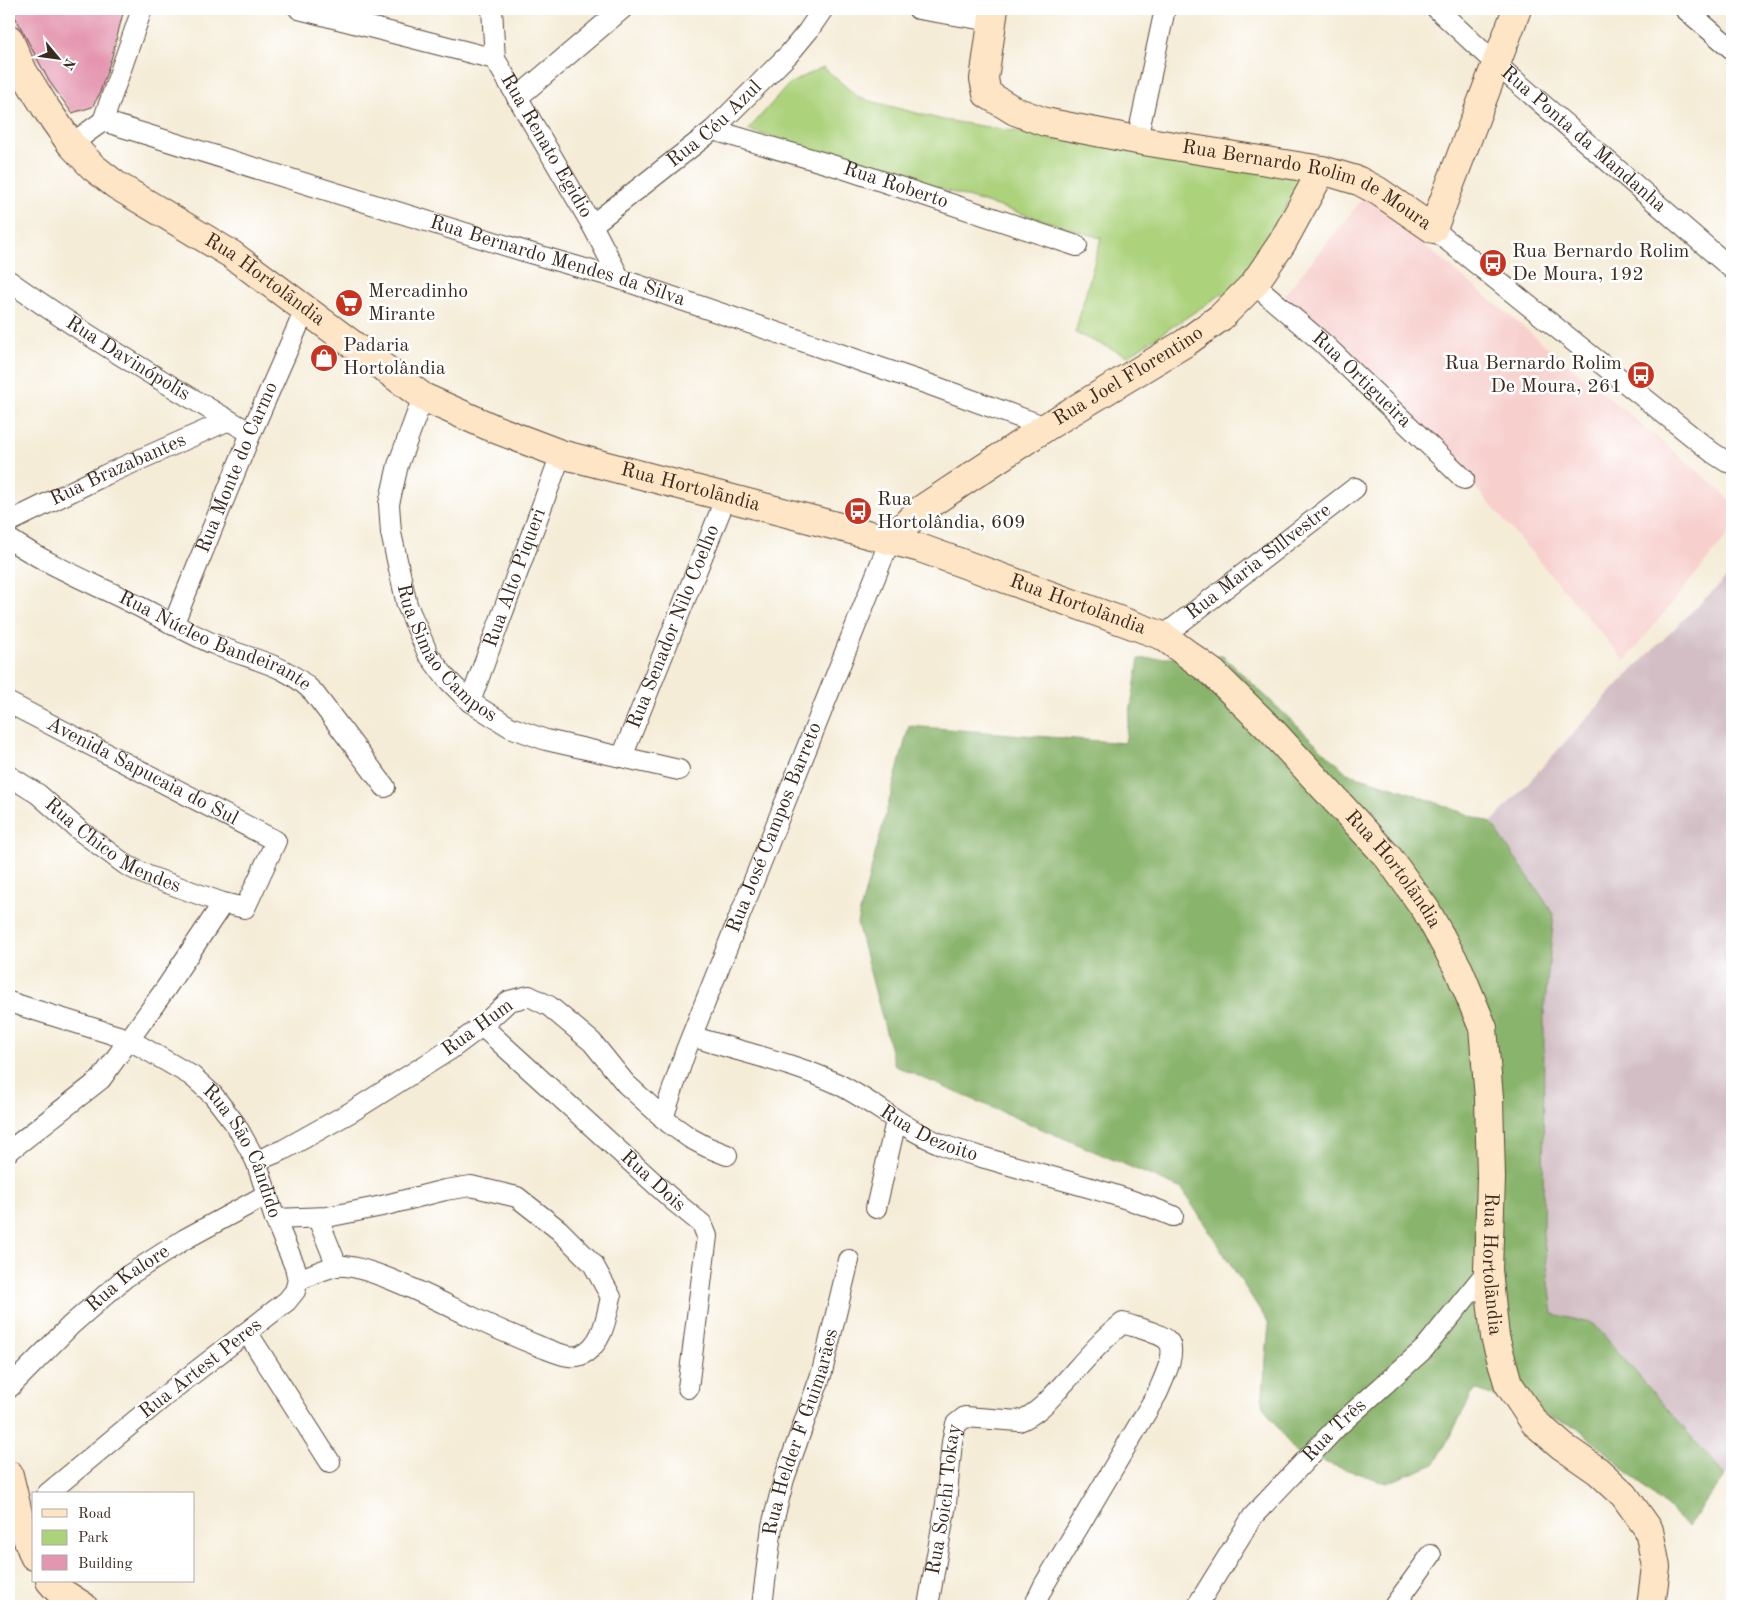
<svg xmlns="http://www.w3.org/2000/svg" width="1741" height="1615" font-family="'Old Standard TT',serif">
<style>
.built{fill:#f7d0ce}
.industrial{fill:#d2bec4}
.green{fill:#acd27c;stroke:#747e4d}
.forest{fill:#89b46c;stroke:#626f45}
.building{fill:#e495af}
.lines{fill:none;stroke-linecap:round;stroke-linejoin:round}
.street-casing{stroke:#57473a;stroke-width:22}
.secondary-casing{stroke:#57473a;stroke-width:30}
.street{stroke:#fff;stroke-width:20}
.secondary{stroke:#fde5c5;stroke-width:28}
.labels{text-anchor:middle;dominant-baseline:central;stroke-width:5;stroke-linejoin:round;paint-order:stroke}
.street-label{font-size:20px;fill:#3b2a1e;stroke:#fff}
.poi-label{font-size:20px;fill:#3b2a1e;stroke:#fff;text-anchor:start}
</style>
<rect width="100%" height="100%" fill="#fff"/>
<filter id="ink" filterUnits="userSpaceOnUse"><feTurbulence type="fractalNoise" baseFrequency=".02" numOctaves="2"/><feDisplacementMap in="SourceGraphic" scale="10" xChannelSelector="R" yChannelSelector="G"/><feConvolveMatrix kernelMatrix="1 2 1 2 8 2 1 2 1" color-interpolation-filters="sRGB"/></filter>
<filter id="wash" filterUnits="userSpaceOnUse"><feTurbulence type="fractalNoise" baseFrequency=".0096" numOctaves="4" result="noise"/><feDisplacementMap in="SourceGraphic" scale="20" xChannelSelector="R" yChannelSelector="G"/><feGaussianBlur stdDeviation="1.12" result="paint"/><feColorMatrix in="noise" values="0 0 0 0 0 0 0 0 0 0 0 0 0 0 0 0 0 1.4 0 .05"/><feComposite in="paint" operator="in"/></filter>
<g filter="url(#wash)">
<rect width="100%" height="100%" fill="#f5ecd7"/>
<polygon class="built" points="1365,196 1718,488 1732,503 1732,530 1625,661 1469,480 1284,295"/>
<polygon class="industrial" points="1732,572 1732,1471 1725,1476 1594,1324 1553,1314 1543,1233 1544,1013 1554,914 1491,823 1621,681"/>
<polygon class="green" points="823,67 859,98 943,120 1302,176 1270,237 1234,286 1128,356 1075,333 1101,238 748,130 789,84"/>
<polygon class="forest" points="1223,656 1347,773 1402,790 1491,823 1554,914 1544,1013 1543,1233 1553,1314 1594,1324 1725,1476 1688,1526 1577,1427 1475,1389 1435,1464 1387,1483 1296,1453 1262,1405 1269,1324 1182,1189 895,1066 857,923 909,726 1125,743 1139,659"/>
<g id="blocks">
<polygon class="building" points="11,9 124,9 112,56 99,95 92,107 72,113 49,81"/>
</g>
</g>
<g filter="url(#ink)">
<use href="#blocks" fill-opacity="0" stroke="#57473a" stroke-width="1"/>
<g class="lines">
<g class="street-casing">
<g id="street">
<polyline points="299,9 495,59"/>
<path id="s1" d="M 492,9 L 495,59 L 592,225 L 620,279"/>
<polyline points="918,9 991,21"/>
<path id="s2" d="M 1437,9 L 1496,64 L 1732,269"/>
<polyline points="1685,9 1732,49"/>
<polyline points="517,98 622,9"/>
<polyline points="103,121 142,9"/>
<path id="s3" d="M 713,130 L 842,168 L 1077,246"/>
<polyline points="1137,140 1165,9"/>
<path id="s4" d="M 71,144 L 103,121 L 530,253 L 620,279 L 928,384 L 1046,427"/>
<path id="s5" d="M 592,225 L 713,130 L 789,54 L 808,31 L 823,9"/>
<polyline points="1433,229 1713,453 1727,462 1732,463"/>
<path id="s6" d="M 9,281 C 86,336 169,386 251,433"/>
<path id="s7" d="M 1254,284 L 1324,344 L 1464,479"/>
<path id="s8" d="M 423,397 L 398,465 L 389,504 L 391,533 L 407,605 L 428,654 L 446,678 L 470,702 L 510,727 L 546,740 L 679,770"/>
<path id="s9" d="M 9,522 L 105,475 L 229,420"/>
<path id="s10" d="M 9,539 C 45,563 85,580 124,599 C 155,614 184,631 216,645 C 253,661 284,662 314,693 L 385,787"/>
<path id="s11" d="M 173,625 L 251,433 L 305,310"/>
<path id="s12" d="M 1163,636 L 1355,488"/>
<path id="s13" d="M 470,702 L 561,454"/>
<path id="s14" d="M 9,703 L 276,841 L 245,908 L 223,903 L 166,988 L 101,1079 L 9,1151"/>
<path id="s15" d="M 622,757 L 726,497"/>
<path id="s16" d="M 9,776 L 38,794 L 79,830 L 126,865 L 148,876 L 223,903"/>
<path id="s17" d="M 9,1002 L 128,1039 L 192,1076 L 213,1095 L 236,1125 L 256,1161 L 275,1219 L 295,1267 L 298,1280 L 295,1291 L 287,1301 L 177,1386 L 47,1494"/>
<path id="s18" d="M 482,1026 L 675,1202 L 702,1224 L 707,1236 L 688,1388"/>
<path id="s19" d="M 692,1036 C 739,1052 790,1062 836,1083 C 873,1101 903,1129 941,1144 C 957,1151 975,1155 992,1160 C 1052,1178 1115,1192 1173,1216"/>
<path id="s20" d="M 663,1118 L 686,1050 L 890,540"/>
<polyline points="256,1161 283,1150 351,1112 451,1049 482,1026 509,1001 529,996 549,1006 592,1042 626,1084 669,1123 690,1138 707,1147 727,1155"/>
<polyline points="876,1208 896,1121"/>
<path d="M 275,1219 L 327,1217 L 382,1206 L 445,1190 L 471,1186 L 517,1197 L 559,1230 L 593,1264 L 611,1297 C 606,1318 603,1345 581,1355 C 570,1360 552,1351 541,1347 C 516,1337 492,1327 468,1315 C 440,1302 366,1263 337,1266 C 326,1268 309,1276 298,1280"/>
<polyline points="318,1219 337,1266"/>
<polyline points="247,1332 330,1462"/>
<path id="s21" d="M 9,1388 L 71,1325 L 126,1277 L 185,1239 L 266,1195"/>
<path id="s22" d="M 762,1606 L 772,1526 L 784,1479 L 822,1372 L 849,1260"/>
<path id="s23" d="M 928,1606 L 946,1504 L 952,1442 L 956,1424 L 965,1417 L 1019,1421 C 1039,1414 1052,1396 1066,1381 C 1084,1361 1101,1340 1123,1323 C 1134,1327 1161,1333 1168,1341 C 1178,1352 1162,1382 1157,1394 L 1044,1585 L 1034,1606"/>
<path id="s24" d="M 1197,1606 L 1253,1516 L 1338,1426 L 1424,1349 L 1488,1270"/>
<polyline points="1394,1606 1431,1555"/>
</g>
</g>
<g class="secondary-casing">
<g id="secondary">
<path id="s25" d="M 994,9 L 984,79 L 987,94 L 1015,111 L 1045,122 L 1137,140 L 1322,170 L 1359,181 L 1378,191 L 1433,229 L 1517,9"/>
<path id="s26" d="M 9,39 L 23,71 L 47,110 L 71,144 L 93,167 L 116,185 L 231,254 L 423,397 L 495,429 L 561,454 L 920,548 L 1163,636 L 1213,673 L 1271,730 L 1388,857 L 1426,910 L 1459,970 L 1483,1028 L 1489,1098 L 1491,1178 L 1488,1270 L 1495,1337 L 1508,1383 L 1534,1422 L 1562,1446 L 1598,1471 L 1624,1495 L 1649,1530 L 1656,1567 L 1651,1606"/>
<path id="s27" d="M 890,540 L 919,511 L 1046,427 L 1185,343 L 1221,317 L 1254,284 L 1282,243 L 1322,170"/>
<polyline points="9,1475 19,1517 34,1556"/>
<polyline points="50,1581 58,1590 83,1606"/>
</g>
</g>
<use href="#street" class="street"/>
<use href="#secondary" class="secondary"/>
</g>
</g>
<defs>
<g id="bus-disc" transform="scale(1.4375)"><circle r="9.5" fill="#c8321e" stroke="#fff"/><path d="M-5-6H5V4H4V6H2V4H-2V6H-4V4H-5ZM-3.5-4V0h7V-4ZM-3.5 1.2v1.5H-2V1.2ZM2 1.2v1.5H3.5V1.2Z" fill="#fff"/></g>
<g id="supermarket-disc" transform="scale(1.4375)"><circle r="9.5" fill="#c8321e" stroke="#fff"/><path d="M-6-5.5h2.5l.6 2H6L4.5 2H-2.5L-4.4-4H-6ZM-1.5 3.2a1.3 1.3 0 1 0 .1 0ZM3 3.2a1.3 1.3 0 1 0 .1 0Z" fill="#fff"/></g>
<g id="shop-disc" transform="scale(1.4375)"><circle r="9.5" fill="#c8321e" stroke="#fff"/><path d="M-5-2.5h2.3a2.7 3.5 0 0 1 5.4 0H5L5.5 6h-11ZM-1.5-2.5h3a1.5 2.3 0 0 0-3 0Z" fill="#fff"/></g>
</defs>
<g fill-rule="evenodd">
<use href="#bus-disc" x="1493" y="263"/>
<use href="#supermarket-disc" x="349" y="303"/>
<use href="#shop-disc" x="324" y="358"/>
<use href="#bus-disc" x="1641" y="375"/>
<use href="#bus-disc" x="858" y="511"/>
</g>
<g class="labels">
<g class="street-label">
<text stroke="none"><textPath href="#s5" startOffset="159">Rua Céu Azul</textPath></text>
<text stroke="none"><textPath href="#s2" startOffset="196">Rua Ponta da Mandanha</textPath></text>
<text stroke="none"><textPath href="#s1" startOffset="151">Rua Renato Egidio</textPath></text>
<text stroke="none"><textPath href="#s3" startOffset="191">Rua Roberto</textPath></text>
<text stroke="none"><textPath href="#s25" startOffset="422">Rua Bernardo Rolim de Moura</textPath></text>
<text stroke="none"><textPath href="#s4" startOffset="515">Rua Bernardo Mendes da Silva</textPath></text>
<text stroke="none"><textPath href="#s26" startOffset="360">Rua Hortolãndia</textPath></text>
<text stroke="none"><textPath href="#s6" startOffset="142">Rua Davinópolis</textPath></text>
<text stroke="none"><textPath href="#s27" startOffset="290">Rua Joel Florentino</textPath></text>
<text stroke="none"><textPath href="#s7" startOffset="144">Rua Ortigueira</textPath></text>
<text stroke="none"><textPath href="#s11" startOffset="170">Rua Monte do Carmo</textPath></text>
<text stroke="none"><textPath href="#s9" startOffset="121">Rua Brazabantes</textPath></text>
<text stroke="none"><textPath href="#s26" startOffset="840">Rua Hortolãndia</textPath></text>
<text stroke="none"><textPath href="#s12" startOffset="121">Rua Maria Sillvestre</textPath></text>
<text stroke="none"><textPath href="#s13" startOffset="132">Rua Alto Piqueri</textPath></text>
<text stroke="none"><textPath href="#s26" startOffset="1245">Rua Hortolãndia</textPath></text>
<text stroke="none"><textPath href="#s15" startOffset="140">Rua Senador Nilo Coelho</textPath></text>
<text stroke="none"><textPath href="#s10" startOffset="230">Rua Núcleo Bandeirante</textPath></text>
<text stroke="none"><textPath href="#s8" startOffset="278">Rua Simão Campos</textPath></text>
<text stroke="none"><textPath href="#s14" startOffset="150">Avenida Sapucaia do Sul</textPath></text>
<text stroke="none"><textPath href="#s20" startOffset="311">Rua José Campos Barreto</textPath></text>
<text stroke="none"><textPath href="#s16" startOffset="126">Rua Chico Mendes</textPath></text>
<text stroke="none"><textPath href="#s26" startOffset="1665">Rua Hortolãndia</textPath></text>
<text transform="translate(478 1028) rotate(-36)">Rua Hum</text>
<text stroke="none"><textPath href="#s19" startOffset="258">Rua Dezoito</textPath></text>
<text stroke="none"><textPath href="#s17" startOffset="291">Rua São Cândido</textPath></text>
<text stroke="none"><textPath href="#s18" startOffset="231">Rua Dois</textPath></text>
<text stroke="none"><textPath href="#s26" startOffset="2085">Rua Hortolãndia</textPath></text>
<text stroke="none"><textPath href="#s21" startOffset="162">Rua Kalore</textPath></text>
<text transform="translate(201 1369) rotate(-38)">Rua Artest Peres</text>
<text stroke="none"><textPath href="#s24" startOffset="224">Rua Três</textPath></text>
<text stroke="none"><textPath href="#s22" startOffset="179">Rua Helder F Guimarães</textPath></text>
<text stroke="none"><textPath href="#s23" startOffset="108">Rua Soichi Tokay</textPath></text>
</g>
<g class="poi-label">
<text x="1512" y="252">Rua Bernardo Rolim<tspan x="1512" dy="23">De Moura, 192</tspan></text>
<text x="368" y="292">Mercadinho<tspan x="368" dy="23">Mirante</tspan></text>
<text x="343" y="346">Padaria<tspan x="343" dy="23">Hortolândia</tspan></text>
<text x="1622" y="364" text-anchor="end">Rua Bernardo Rolim<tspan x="1622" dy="23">De Moura, 261</tspan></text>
<text x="877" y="500">Rua<tspan x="877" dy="23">Hortolândia, 609</tspan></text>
</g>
</g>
<rect width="1741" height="1615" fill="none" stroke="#fff" stroke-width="30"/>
<rect x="32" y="1492" width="162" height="90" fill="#ffffff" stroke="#b1aaa5"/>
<rect x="42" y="1509" width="25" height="8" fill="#fde5c5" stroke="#b1aaa5"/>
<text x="78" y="1518" font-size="15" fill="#3b2a1e">Road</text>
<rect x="42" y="1530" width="25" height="15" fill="#acd27c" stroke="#b1aaa5"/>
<text x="78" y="1542" font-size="15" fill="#3b2a1e">Park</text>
<rect x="42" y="1555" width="25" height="15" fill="#e495af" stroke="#b1aaa5"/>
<text x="78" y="1568" font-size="15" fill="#3b2a1e">Building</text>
<g transform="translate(58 58) rotate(119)" stroke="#ffffff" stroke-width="4" paint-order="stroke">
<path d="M0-4L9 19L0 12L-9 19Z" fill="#3b2a1e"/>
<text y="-8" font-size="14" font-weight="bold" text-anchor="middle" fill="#3b2a1e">N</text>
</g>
</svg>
